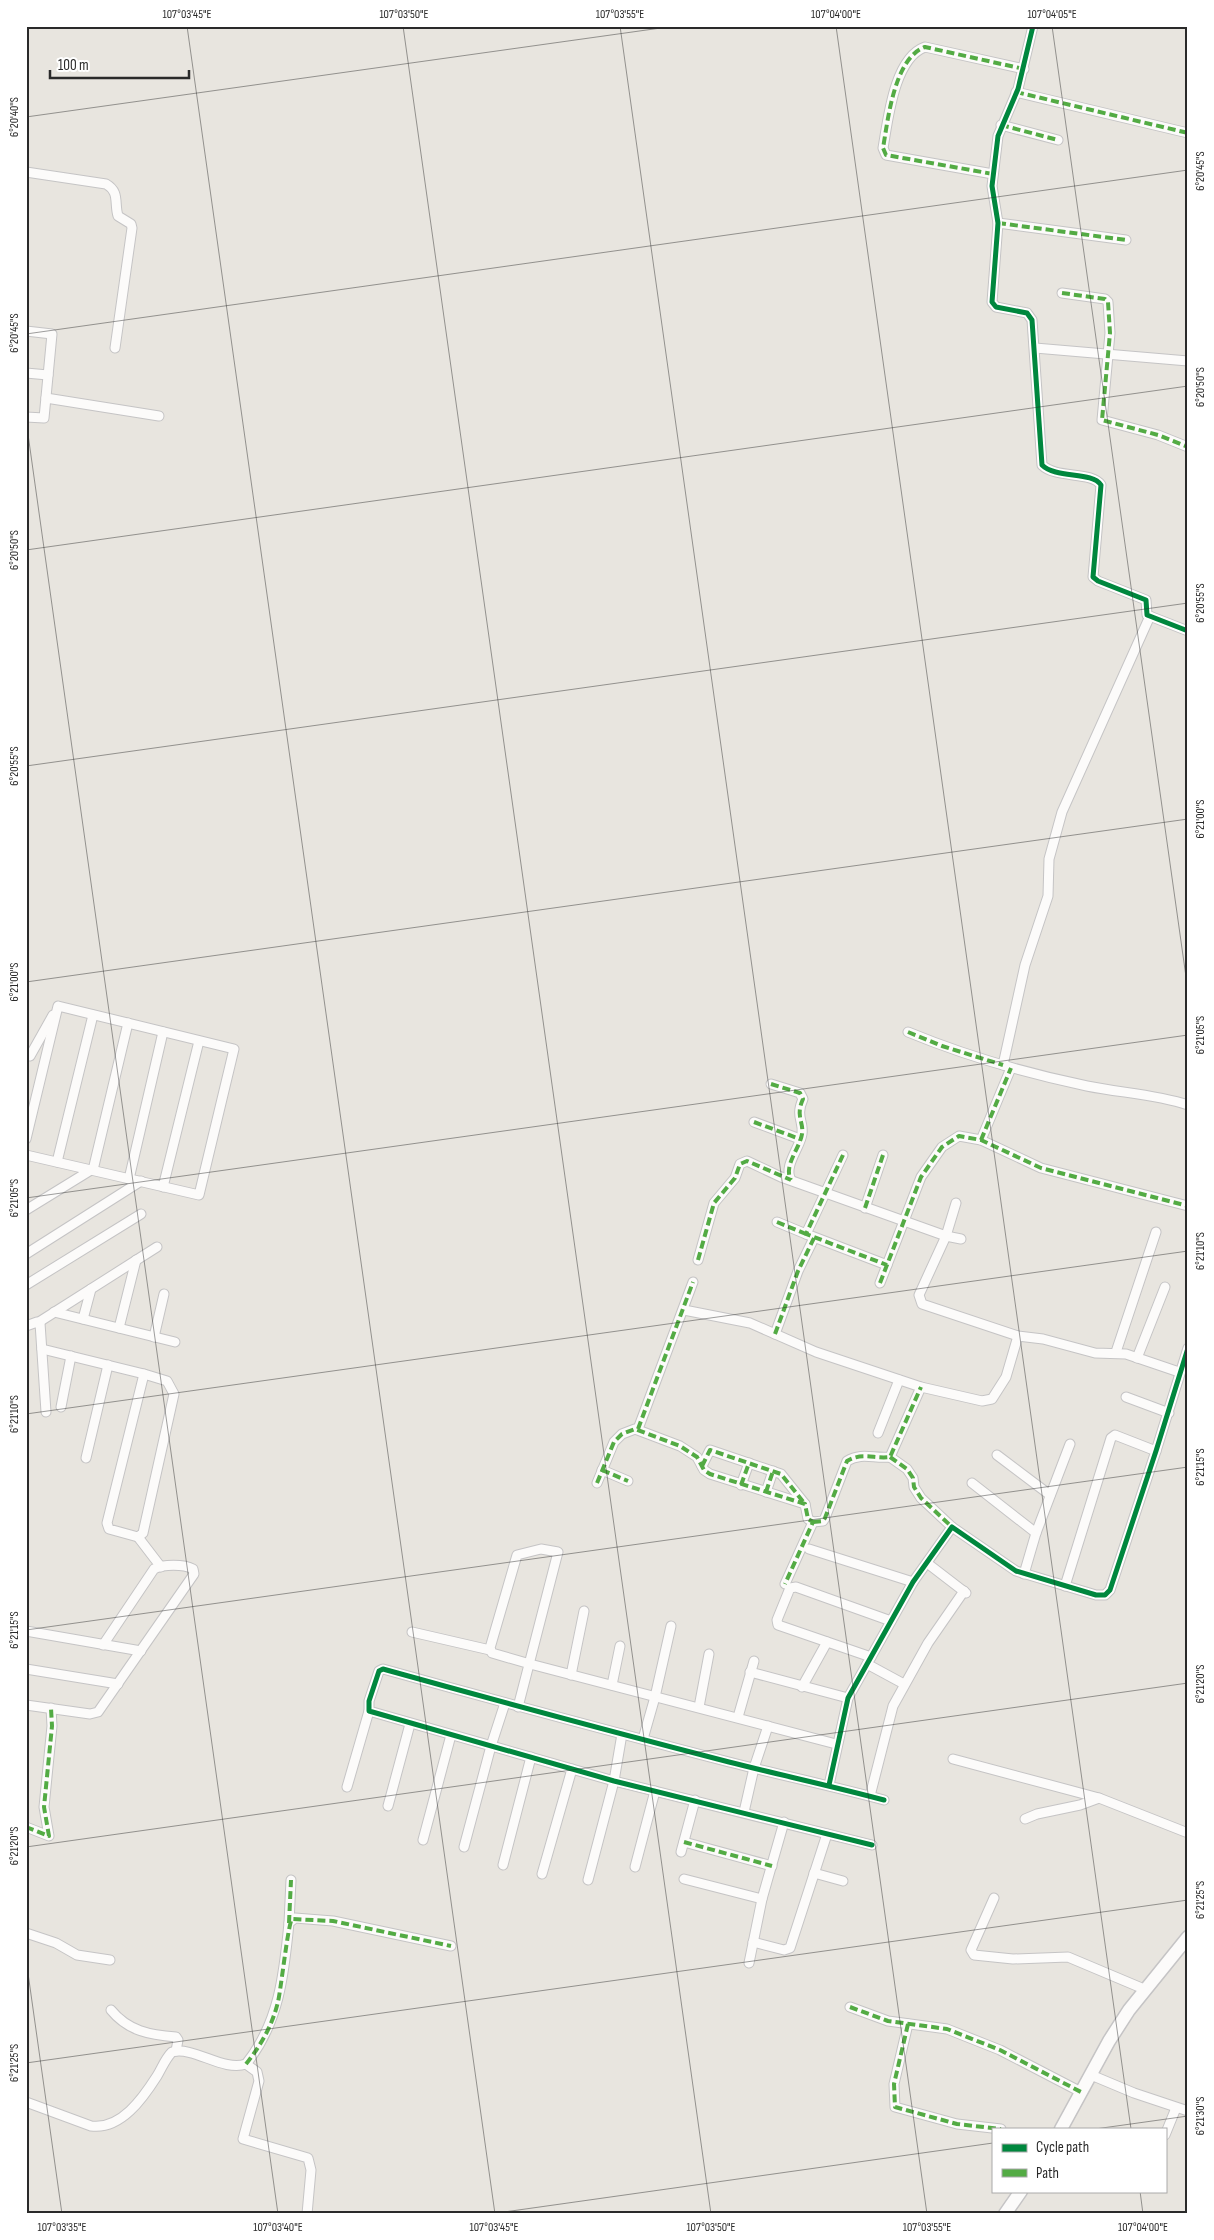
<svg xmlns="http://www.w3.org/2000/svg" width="1214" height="2240" font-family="'Sofia Sans Condensed',sans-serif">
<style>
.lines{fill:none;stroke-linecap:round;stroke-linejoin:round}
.street-casing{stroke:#c5c4c5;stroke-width:11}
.secondary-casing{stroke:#c5c4c5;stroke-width:15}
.street{stroke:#fcfbfa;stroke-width:9}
.secondary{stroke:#fcfbfa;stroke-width:12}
.quiet{stroke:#53ab44;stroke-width:4;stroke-dasharray:8 4;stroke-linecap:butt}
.cycleway-casing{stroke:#fff;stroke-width:8}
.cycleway{stroke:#00873e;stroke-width:5}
.ticks{fill:none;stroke:#2a2a2a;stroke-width:1;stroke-opacity:0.45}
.neatline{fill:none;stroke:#2a2a2a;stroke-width:2}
.ticks-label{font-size:12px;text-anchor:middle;fill:#2a2a2a}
</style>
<rect width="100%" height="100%" fill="#e8e5df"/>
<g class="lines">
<g class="street-casing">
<g id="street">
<path d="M 1033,26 L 1018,89 L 998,136 L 992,186 L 998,223 L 992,302 L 996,307 L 1027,313 L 1032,320 L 1042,465 C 1056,479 1092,471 1101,485 L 1093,577 L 1098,581 L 1146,600 L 1147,615 L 1188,631"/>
<polyline points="1016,92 1188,133"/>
<polyline points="1001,125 1058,140"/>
<path d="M 26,172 L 106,184 C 120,192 114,203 118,216 L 131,224 L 132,228 L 115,348"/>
<path d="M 993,174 L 886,155 L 883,148 C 888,120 894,58 925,47 L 1024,69"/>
<polyline points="998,223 1126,240"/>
<polyline points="1062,293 1105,299 1108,302 1110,333 1102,420 1158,435 1188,447"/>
<polyline points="26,331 52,334 44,418 26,417"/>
<polyline points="1035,348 1188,361"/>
<polyline points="26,373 48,375"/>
<polyline points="46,398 159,416"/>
<path d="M 908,1032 C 966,1056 1025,1073 1087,1086 C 1121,1093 1155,1094 1188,1105"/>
<polyline points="30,1056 53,1015"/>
<polyline points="1003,1065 1025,965 1048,896 1049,859 1062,812 1150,616"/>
<path d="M 771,1084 L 800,1093 L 803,1099 C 795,1117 804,1121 802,1134 C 800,1148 783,1166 791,1180"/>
<polyline points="754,1122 800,1139"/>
<polyline points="26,1139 58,1006 234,1049 199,1195 26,1155"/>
<polyline points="981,1140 1011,1068"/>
<polyline points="843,1155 806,1234 887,1265"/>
<polyline points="57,1162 93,1015"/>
<polyline points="93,1170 128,1023"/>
<polyline points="129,1179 163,1032"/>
<polyline points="163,1187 199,1041"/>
<polyline points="956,1203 946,1236 961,1239"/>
<polyline points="865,1208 883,1155"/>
<polyline points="26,1210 91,1170"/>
<polyline points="777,1222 806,1234"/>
<polyline points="26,1254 141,1181"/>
<polyline points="698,1260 714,1203 735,1178 740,1164 747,1161 781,1177 946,1236 919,1295 922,1304 1018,1336 1043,1339 1095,1353 1126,1354 1179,1372"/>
<polyline points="880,1283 921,1177 942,1147 959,1136 981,1140 1041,1168 1188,1206"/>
<polyline points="26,1285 141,1214"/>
<polyline points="684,1310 750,1323 816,1352 921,1387 982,1401 992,1399 1006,1377 1018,1336"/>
<polyline points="54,1312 175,1342"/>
<polyline points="83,1319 91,1289"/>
<polyline points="39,1322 157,1247"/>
<polyline points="26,1326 37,1322 40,1323 46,1412"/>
<polyline points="119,1328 136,1260"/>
<polyline points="775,1334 798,1271 814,1238"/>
<polyline points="154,1337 164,1294"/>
<polyline points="42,1349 144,1374"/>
<polyline points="1116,1352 1156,1232"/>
<polyline points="1137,1358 1165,1287"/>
<polygon points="144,1374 167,1381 174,1394 143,1533 138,1537 109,1529 107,1523"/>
<polyline points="1126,1397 1169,1413"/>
<polyline points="61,1407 71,1356"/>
<polyline points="638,1429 693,1282"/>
<polyline points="878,1433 899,1380"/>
<polyline points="997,1455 1050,1495"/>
<polyline points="890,1457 907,1469 913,1478 914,1487 921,1498 952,1527"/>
<polyline points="86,1458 108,1365"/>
<polyline points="702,1466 710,1450 781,1474 805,1504"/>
<polyline points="602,1470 628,1481"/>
<polyline points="597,1483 614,1442 622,1434 635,1429 680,1446 697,1457 704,1470 710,1474 805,1504 808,1519 813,1522 785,1584"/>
<polyline points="972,1483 1036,1533"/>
<polyline points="741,1485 749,1463"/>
<polyline points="766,1492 773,1471"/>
<path d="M 813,1522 L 823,1521 L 825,1518 L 847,1461 C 862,1452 874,1459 890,1457 L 921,1387"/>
<polyline points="138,1537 161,1567"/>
<polyline points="809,1549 913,1582"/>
<polyline points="927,1563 966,1593"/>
<polyline points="1024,1574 1036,1533 1070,1444"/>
<polyline points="1065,1586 1111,1438 1115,1435 1156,1451"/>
<polyline points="26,1631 141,1651"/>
<polyline points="412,1632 490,1650"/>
<polyline points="871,1657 778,1625 777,1620 790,1588 796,1587 891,1621"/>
<polyline points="867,1664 904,1684"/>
<polyline points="26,1669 118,1684"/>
<polyline points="750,1672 848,1698"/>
<polyline points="571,1675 584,1611"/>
<polyline points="612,1685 620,1646"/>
<polyline points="802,1687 827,1642"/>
<path d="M 26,1705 L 90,1714 L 98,1712 L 194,1574 L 193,1569 C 184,1564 163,1564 154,1569 L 103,1645"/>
<polyline points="518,1707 558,1552 541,1549 517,1555 490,1648 492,1653 530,1664 836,1744"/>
<polyline points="699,1707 709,1654"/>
<polyline points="738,1717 754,1661"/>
<polyline points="643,1739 655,1697 671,1626"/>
<polyline points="953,1759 1099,1798 1188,1833"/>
<polyline points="829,1785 848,1698 913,1582 952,1527 1016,1571 1096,1595 1105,1595 1110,1590 1156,1451 1188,1348"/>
<polyline points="347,1787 369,1711"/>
<polyline points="870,1796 893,1706 928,1643 964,1591"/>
<polyline points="388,1806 410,1724"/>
<polyline points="744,1812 754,1768 768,1726"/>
<polyline points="1025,1819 1037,1814 1080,1805 1099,1798"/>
<polyline points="26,1827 49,1836 44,1807 52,1726 51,1708"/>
<polyline points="423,1840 451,1735"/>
<polyline points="684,1842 772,1866"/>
<path d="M 872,1845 L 614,1781 L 369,1711 L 369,1701 L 379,1671 L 383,1669 C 498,1701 613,1732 729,1762 C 780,1775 832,1786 884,1800"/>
<polyline points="464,1847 491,1746 505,1703"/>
<polyline points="681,1852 695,1800"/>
<polyline points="503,1865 531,1757"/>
<polyline points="635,1867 655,1791"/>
<polyline points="814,1873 843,1881"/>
<polyline points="542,1874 572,1769"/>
<polyline points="684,1879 762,1899"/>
<polyline points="588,1880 614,1781 622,1734"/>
<polyline points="994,1898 971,1950 974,1955 1013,1959 1068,1957 1144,1989"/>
<polyline points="289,1923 291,1880"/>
<polyline points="26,1933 56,1943 77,1955 110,1960"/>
<polyline points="753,1942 784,1950 790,1948 827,1834"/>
<polyline points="749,1963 762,1899 784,1822"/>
<polyline points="850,2007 888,2021 947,2029 1000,2050 1081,2092"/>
<path d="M 111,2010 C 128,2031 150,2035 176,2037 L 178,2040 L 176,2051"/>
<polyline points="908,2024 894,2084 895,2107 957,2124 1001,2129"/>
<polyline points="246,2064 257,2072 259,2081 243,2139 308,2158 311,2170 307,2214"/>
<polyline points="1091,2075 1134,2093 1188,2111"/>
<path d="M 26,2102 L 91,2126 C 121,2130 143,2098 157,2076 C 162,2068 165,2059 172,2052 C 194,2046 223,2072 246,2064 C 279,2023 284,1975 289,1923 L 295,1918 L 333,1921 L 451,1946"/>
<polyline points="1165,2135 1176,2108"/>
</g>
</g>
<g class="secondary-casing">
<g id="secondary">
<polyline points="1061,2129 1109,2041 1129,2010 1188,1937"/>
<polyline points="1005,2214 1021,2191"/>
</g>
</g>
<use href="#street" class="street"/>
<use href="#secondary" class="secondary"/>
<g class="quiet">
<polyline points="1016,92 1188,133"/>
<polyline points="1001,125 1058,140"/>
<path d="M 993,174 L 886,155 L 883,148 C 888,120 894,58 925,47 L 1024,69"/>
<polyline points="998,223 1126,240"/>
<polyline points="1062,293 1105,299 1108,302 1110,333 1102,420 1158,435 1188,447"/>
<polyline points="908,1032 942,1046 1003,1065"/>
<path d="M 771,1084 L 800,1093 L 803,1099 C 795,1117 804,1121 802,1134 C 800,1148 783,1166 791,1180"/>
<polyline points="754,1122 800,1139"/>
<polyline points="981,1140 1011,1068"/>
<polyline points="843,1155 806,1234 887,1265"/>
<polyline points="865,1208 883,1155"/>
<polyline points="777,1222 806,1234"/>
<polyline points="698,1260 714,1203 735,1178 740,1164 747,1161 791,1180"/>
<polyline points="880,1283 921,1177 942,1147 959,1136 981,1140 1041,1168 1188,1206"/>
<polyline points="775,1334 798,1271 814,1238"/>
<polyline points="638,1429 693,1282"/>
<polyline points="890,1457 907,1469 913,1478 914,1487 921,1498 952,1527"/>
<polyline points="702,1466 710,1450 781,1474 805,1504"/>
<polyline points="602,1470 628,1481"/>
<polyline points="597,1483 614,1442 622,1434 635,1429 680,1446 697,1457 704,1470 710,1474 805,1504 808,1519 813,1522 785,1584"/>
<polyline points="741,1485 749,1463"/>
<polyline points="766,1492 773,1471"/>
<path d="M 813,1522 L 823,1521 L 825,1518 L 847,1461 C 862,1452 874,1459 890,1457 L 921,1387"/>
<polyline points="26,1827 49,1836 44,1807 52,1726 51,1708"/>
<polyline points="684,1842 772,1866"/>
<polyline points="289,1923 291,1880"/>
<polyline points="850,2007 888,2021 947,2029 1000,2050 1081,2092"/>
<polyline points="908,2024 894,2084 895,2107 957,2124 1001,2129"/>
<path d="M 246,2064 C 261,2045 272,2026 278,2002 C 281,1989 288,1924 292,1919 L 333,1921 L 451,1946"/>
</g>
<g class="cycleway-casing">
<g id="cycleway">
<path d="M 1033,26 L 1018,89 L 998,136 L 992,186 L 998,223 L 992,302 L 996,307 L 1027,313 L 1032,320 L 1042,465 C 1056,479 1092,471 1101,485 L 1093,577 L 1098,581 L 1146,600 L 1147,615 L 1188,631"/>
<polyline points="829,1785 848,1698 913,1582 952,1527 1016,1571 1096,1595 1105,1595 1110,1590 1156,1451 1188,1348"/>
<path d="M 872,1845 L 614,1781 L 369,1711 L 369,1701 L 379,1671 L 383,1669 C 498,1701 613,1732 729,1762 C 780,1775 832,1786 884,1800"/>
</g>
</g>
<use href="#cycleway" class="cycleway"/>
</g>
<path class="ticks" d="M 187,26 L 495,2214M 403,26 L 711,2214M 620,26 L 927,2214M 836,26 L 1131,2129M 1052,26 L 1188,991M 26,117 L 675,26M 26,334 L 1188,170M 26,420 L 278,2214M 26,550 L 1188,386M 26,766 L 1188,603M 26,982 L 1188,819M 26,1198 L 1188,1035M 26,1414 L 1188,1251M 26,1630 L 1188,1467M 26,1847 L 1188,1683M 26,1959 L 62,2214M 26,2063 L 1188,1900M 1095,2129 L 1188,2116M 1140,2191 L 1143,2214M 490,2214 L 993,2143"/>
<rect width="1214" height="2240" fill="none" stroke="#ffffff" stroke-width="55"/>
<rect x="992" y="2128" width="175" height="65" fill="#ffffff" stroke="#aaaaaa"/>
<rect x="1002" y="2144" width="25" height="8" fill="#00873e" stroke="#aaaaaa"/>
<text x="1036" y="2152" font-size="15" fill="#2a2a2a">Cycle path</text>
<rect x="1002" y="2169" width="25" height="8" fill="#53ab44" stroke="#aaaaaa"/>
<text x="1036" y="2178" font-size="15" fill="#2a2a2a">Path</text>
<path d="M50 70v8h139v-8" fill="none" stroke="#2a2a2a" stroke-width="2.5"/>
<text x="58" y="70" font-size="15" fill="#2a2a2a" stroke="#ffffff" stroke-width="4" paint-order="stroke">100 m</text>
<rect x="28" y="28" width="1158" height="2184" class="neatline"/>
<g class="ticks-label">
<text x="187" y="18">107°03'45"E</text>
<text x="404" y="18">107°03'50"E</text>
<text x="620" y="18">107°03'55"E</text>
<text x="836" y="18">107°04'00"E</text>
<text x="1052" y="18">107°04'05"E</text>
<text transform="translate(14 117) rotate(-90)" y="4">6°20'40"S</text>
<text transform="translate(1200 171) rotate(-90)" y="4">6°20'45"S</text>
<text transform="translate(14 333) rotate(-90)" y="4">6°20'45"S</text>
<text transform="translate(1200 387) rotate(-90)" y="4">6°20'50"S</text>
<text transform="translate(14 550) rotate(-90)" y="4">6°20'50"S</text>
<text transform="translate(1200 603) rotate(-90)" y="4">6°20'55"S</text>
<text transform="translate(14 766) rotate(-90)" y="4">6°20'55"S</text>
<text transform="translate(1200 819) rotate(-90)" y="4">6°21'00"S</text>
<text transform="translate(14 982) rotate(-90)" y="4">6°21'00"S</text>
<text transform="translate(1200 1035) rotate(-90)" y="4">6°21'05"S</text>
<text transform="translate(14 1198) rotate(-90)" y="4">6°21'05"S</text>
<text transform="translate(1200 1251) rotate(-90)" y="4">6°21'10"S</text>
<text transform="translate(14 1414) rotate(-90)" y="4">6°21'10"S</text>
<text transform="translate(1200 1467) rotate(-90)" y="4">6°21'15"S</text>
<text transform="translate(14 1630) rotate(-90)" y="4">6°21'15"S</text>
<text transform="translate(1200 1684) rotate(-90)" y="4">6°21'20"S</text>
<text transform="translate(14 1846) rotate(-90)" y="4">6°21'20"S</text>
<text transform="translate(1200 1900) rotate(-90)" y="4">6°21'25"S</text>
<text transform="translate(14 2063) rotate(-90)" y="4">6°21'25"S</text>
<text transform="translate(1200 2116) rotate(-90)" y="4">6°21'30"S</text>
<text x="62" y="2231">107°03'35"E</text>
<text x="278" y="2231">107°03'40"E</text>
<text x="494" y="2231">107°03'45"E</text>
<text x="711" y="2231">107°03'50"E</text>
<text x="927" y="2231">107°03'55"E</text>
<text x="1143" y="2231">107°04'00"E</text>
</g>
</svg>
